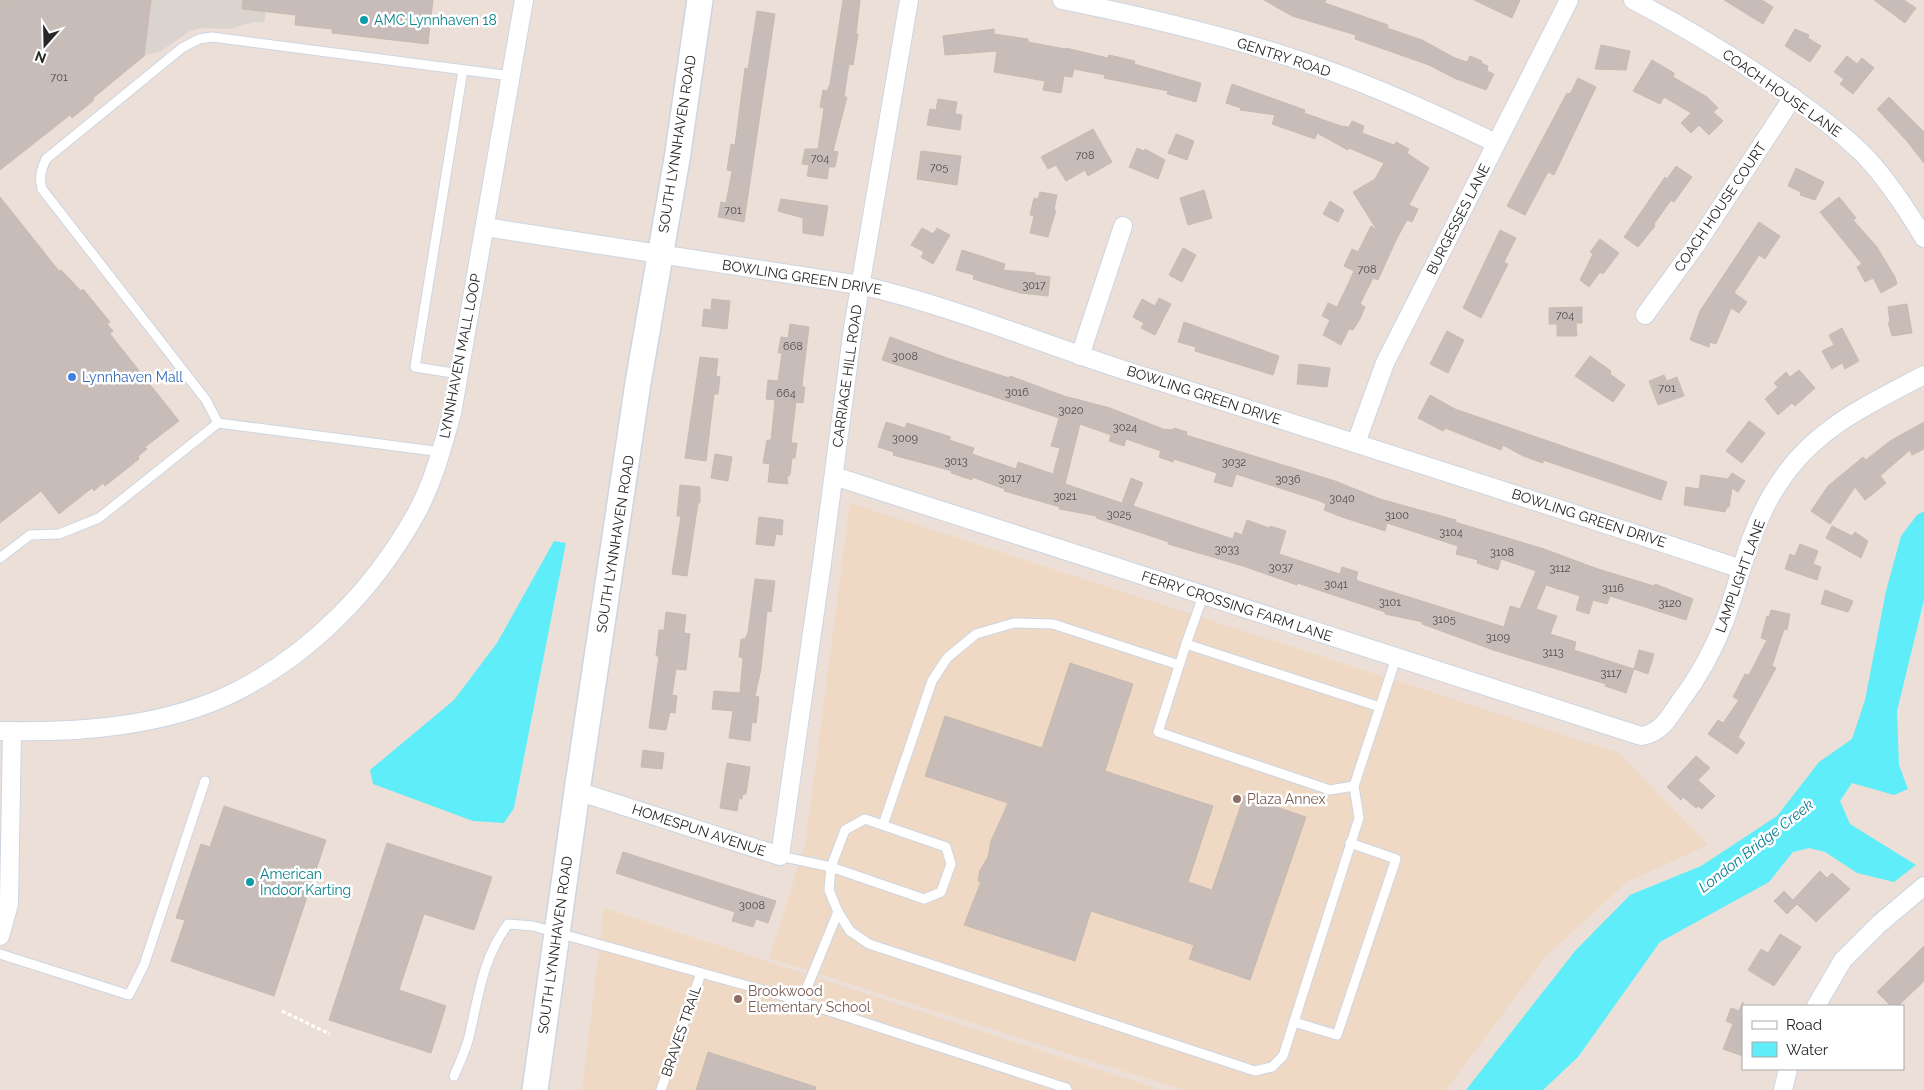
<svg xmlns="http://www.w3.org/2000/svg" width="1924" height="1090" font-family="Raleway,sans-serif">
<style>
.education{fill:#f0d9c4}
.plaza{fill:#dbd3ce}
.water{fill:#5feef9}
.building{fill:#c7bcb7;stroke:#c7bbb1;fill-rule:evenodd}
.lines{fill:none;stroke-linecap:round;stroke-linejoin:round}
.lane-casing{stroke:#ccd5e2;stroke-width:11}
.street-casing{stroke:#ccd5e2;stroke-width:20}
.secondary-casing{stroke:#ccd5e2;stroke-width:28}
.path{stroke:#fff;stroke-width:3;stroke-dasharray:4 2.5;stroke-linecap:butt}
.lane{stroke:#fff;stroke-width:9}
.street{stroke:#fff;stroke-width:18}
.secondary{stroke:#fff;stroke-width:25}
.culture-dot{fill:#0f9aa8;stroke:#fff;stroke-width:2}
.shop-dot{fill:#3f7fe0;stroke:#fff;stroke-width:2}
.education-dot{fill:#8d6e63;stroke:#fff;stroke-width:2}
.labels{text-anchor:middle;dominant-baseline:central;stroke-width:5;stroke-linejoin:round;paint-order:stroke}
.number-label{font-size:11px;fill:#4f4c4b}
.culture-label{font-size:14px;fill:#0d838f;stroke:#fff;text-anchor:start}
.street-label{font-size:14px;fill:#272727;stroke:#fff}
.shop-label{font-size:14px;fill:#366cbe;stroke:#fff;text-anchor:start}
.education-label{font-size:14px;fill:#785e54;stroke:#fff;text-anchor:start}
.water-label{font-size:15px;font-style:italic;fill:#037e93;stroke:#fff}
</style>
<rect width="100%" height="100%" fill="#ecdfd7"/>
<g class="education">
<polygon points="850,503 1619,753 1708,845 1627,882 1546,956 1446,1090 1183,1090 769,958 805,845"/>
<polygon points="604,908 1161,1090 582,1090"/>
</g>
<polygon class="plaza" points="151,0 268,0 264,22 254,22 228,29 202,28 190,31 161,51 144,56"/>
<g class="water">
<polygon points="1924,511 1924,600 1897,711 1899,765 1908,789 1894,795 1852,783 1840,801 1850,824 1916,865 1894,882 1857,873 1825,852 1809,848 1793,852 1769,882 1660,942 1578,1057 1543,1090 1466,1090 1575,951 1630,895 1701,866 1777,816 1819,762 1852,739 1865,700 1886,591 1901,536 1917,515"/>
<polygon points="554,541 566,543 514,808 504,823 473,821 373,784 370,770 454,700 497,643"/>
</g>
<g class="building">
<polygon points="0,0 151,0 144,56 93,98 94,100 72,118 70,115 0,170"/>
<polygon points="243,0 433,0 428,44 332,33 332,29 295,25 296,15 242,9"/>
<polygon points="843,0 860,0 856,34 858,34 853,65 849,64 844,97 847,97 833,151 838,152 835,167 829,167 827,179 807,176 809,165 802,164 805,149 818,149 824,108 820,107 823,90 827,91 830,84"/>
<polygon points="1264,0 1326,0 1325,3 1388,25 1387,28 1422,40 1455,58 1467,62 1470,56 1482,61 1481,63 1488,66 1487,71 1494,74 1486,90 1454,78 1429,65 1355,39 1356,35 1292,16"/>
<polygon points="1474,0 1520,0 1512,18"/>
<polygon points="1724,0 1762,0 1773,7 1763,24"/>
<polygon points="1874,0 1904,0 1916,8 1905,23"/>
<polygon points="757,11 775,14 744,222 718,217 721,202 726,203 732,171 727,170 731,144 735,145 745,68 748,69"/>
<polygon points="994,29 994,34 1028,39 1028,42 1065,49 1066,48 1108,58 1109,55 1135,61 1134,64 1201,83 1196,102 1167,94 1168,91 1104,78 1105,75 1074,69 1072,77 1064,76 1061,93 1043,90 1045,81 994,72 997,51 945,55 943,36"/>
<polygon points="1795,29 1809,35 1808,38 1821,46 1810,62 1785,46"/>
<polygon points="1601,45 1630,51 1626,70 1595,69"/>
<polygon points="1847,56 1857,64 1862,58 1874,68 1853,94 1840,84 1844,79 1834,72"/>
<polygon points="1652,60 1674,73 1673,77 1707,97 1718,108 1713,112 1723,121 1709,135 1699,125 1691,133 1681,123 1691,113 1664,97 1660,104 1633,91"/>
<polygon points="1578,78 1596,87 1554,175 1548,172 1525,215 1507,206 1567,93 1570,94"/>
<polygon points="1232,84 1305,110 1304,113 1341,126 1349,127 1352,121 1364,126 1362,133 1394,145 1396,142 1409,149 1407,153 1429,168 1409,205 1418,209 1412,222 1407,220 1397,238 1378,280 1373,278 1360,304 1365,307 1360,319 1353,330 1349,329 1341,345 1323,335 1330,320 1322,316 1328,303 1337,307 1350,280 1354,271 1344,266 1352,249 1358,252 1371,226 1377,230 1353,192 1375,179 1384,163 1349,148 1348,150 1317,133 1315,139 1272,124 1275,115 1240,110 1241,108 1226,103"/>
<polygon points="1889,97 1924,132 1924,163 1906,140 1877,109"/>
<polygon points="938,99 957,102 955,114 962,115 960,130 927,125 930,109 936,110"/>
<polygon points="1093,129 1112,162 1088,176 1085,170 1066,181 1056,165 1048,169 1041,157"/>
<polygon points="1176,134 1194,141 1187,160 1168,153"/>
<polygon points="1137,148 1144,151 1145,149 1165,160 1158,179 1129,167"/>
<polygon points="921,151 961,156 957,185 917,179"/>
<polygon points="1676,166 1692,177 1674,202 1671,200 1654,224 1655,226 1638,247 1624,237 1665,177 1667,179"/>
<polygon points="1796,168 1824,182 1815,200 1800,195 1801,192 1788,186"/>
<polygon points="1204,190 1212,218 1188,225 1180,198"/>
<polygon points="1040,192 1057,195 1054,210 1056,210 1048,237 1030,233 1034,216 1030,215 1034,198 1038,199"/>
<polygon points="0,197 59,271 61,270 81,291 83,289 110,322 107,324 113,331 110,334 179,421 145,447 147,449 138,456 139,459 105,486 103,483 94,491 92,488 59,514 41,491 0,523"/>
<polygon points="1839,197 1856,218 1853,220 1877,247 1895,277 1897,284 1881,293 1873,278 1865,282 1857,267 1862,264 1820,212"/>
<polygon points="781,199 828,206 823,236 803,233 803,218 778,211"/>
<polygon points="1330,201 1344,210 1338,222 1323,214"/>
<polygon points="1759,222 1780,236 1765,259 1759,255 1734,293 1747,302 1739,313 1731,308 1716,344 1710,342 1709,347 1690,340 1700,311"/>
<polygon points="922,228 933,234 937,228 950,235 933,264 921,257 924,252 911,245"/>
<polygon points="1500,230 1516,238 1504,262 1508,264 1481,318 1463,308"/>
<polygon points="1600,239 1619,253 1603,274 1600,272 1589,287 1580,280 1593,254 1590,252"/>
<polygon points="1183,248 1196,255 1182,282 1169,275"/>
<polygon points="962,250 1005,264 1003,270 1035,273 1035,275 1050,277 1048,296 1020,293 973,279 974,275 956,270"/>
<polygon points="1159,298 1171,304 1155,335 1141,328 1144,323 1133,317 1142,299 1155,306"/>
<polygon points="712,299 730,301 727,329 702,326 704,309 711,310"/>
<polygon points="1907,304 1912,333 1892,336 1888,322 1890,322 1888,307"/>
<polygon points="1582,307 1582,323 1576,323 1577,336 1557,336 1557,324 1549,324 1549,308"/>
<polygon points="1184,322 1279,356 1273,375 1195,351 1196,347 1178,342"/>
<polygon points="790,324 809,327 803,376 802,387 805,387 803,403 796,402 791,443 797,443 795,458 792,458 790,475 787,477 788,484 768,482 770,464 763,463 767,440 771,440 775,400 766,399 768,380 778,381 782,353 778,353 781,337 788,338"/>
<polygon points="1842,328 1859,361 1845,369 1842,363 1832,369 1822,351 1834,345 1829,335"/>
<polygon points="1447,331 1464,340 1448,373 1430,364"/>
<path d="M 890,337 L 947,358 L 1009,378 L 1010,376 L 1064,396 L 1110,408 L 1163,429 L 1173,430 L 1174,428 L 1187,432 L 1186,435 L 1335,481 L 1380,499 L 1456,520 L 1455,522 L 1544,549 L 1598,569 L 1654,586 L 1655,584 L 1693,599 L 1686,620 L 1610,596 L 1607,604 L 1593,600 L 1589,614 L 1576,610 L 1580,596 L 1546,585 L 1536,609 L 1557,616 L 1550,634 L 1576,642 L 1574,650 L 1634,669 L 1626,693 L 1605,686 L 1606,684 L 1493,650 L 1422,624 L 1423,622 L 1385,614 L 1385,612 L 1297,583 L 1297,585 L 1243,566 L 1168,544 L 1169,542 L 1096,518 L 1097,516 L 1059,509 L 1060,507 L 1004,491 L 1005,489 L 972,477 L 972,480 L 951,473 L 952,471 L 893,455 L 894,452 L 878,447 L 886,422 L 905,428 L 907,423 L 951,437 L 949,440 L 974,448 L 972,454 L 1016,469 L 1018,462 L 1053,474 L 1060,448 L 1051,446 L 1059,418 L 882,360 ZM 1080,424 L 1111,435 L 1109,441 L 1124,446 L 1126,439 L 1161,451 L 1159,457 L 1173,462 L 1174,459 L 1217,473 L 1214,482 L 1232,487 L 1236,474 L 1320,501 L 1326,504 L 1324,510 L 1342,517 L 1385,531 L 1387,523 L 1458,546 L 1456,554 L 1478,560 L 1477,563 L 1498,570 L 1501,559 L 1536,571 L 1520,609 L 1510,606 L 1504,627 L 1358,581 L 1356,579 L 1358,572 L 1342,567 L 1340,574 L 1279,554 L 1286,531 L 1270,526 L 1269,528 L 1247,520 L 1242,535 L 1235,532 L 1233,539 L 1133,506 L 1143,483 L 1131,478 L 1122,503 L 1065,484 Z"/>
<polygon points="1590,356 1611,371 1610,374 1625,385 1613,402 1575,376"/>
<polygon points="700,357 718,359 716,376 720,377 718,394 714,394 706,461 685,458"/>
<polygon points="1299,364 1330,368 1327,387 1297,384"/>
<polygon points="1799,370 1815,388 1795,406 1792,403 1778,415 1765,399 1778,387 1774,383 1786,372 1790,377"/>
<polygon points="1664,375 1667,381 1677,377 1684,396 1658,405 1649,381"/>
<polygon points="1430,395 1455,409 1667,482 1661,500 1543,460 1543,463 1523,456 1503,445 1501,450 1445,428 1443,431 1418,418"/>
<polygon points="1749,421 1765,433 1742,463 1726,451"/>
<polygon points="1924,422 1924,449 1912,455 1910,450 1880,476 1886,483 1874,493 1865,500 1855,487 1830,524 1811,511 1828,486 1863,457 1866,460 1890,441"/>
<polygon points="715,454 732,457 728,481 711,478"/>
<polygon points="1732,473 1745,481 1738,492 1732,488 1729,507 1727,507 1725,512 1684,505 1686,487 1699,489 1701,475 1728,479"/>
<polygon points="680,485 700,487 700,503 698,503 687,576 672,574 681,516 677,516"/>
<polygon points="759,517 783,520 782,535 776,534 774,546 756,544"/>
<polygon points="1832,526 1852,536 1855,532 1868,541 1861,558 1826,538"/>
<polygon points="1800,544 1818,551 1813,564 1821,567 1817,580 1785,569 1790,554 1795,556"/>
<polygon points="755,579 775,581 771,612 767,611 761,669 755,696 759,697 756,723 752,722 750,741 729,738 733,711 712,709 714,691 740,693 743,658 739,657 741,639 745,639 748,633"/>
<polygon points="1825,590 1853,601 1848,612 1821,604"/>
<polygon points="1771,610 1790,614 1787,630 1784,629 1772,666 1776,668 1738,737 1745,743 1737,754 1708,734 1718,720 1723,723 1739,700 1733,697 1745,674 1749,675 1767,640 1761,638 1767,616 1769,617"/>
<polygon points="666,612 686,615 684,633 690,634 686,670 676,669 672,695 677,696 675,713 670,712 666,730 649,728 659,656 656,656 659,630 664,630"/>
<polygon points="1639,650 1654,654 1648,674 1634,669"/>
<polygon points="1070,663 1133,684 1105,771 1213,806 1188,882 1212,890 1244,796 1306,817 1250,980 1189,959 1194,945 1091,911 1075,961 964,925 981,882 978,881 980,870 988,857 991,841 1008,803 925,776 945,716 1042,748"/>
<polygon points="643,750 664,753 662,769 641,767"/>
<polygon points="1696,756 1710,768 1698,780 1715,796 1702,809 1698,806 1696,808 1683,797 1681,800 1667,787"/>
<polygon points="727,763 750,767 746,794 743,794 742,799 739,798 737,811 720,808"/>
<polygon points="224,806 326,840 274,996 171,961 185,920 176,918 201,844 210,847"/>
<polygon points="387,843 492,877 474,930 424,914 399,990 446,1006 431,1053 329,1020"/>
<polygon points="623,852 776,901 768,923 756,919 753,927 732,921 735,912 616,873"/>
<polygon points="1820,871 1827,878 1832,873 1850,889 1816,922 1797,904 1787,914 1774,901 1784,891 1793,900"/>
<polygon points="1780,934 1801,947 1774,986 1748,970 1761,949 1768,953"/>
<polygon points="1924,946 1924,981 1898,1006 1891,1006 1877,992"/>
<polygon points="1743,1002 1743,1056 1723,1049 1733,1024 1726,1021 1731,1008 1739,1011"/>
<polygon points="708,1052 816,1087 815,1090 696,1090"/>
</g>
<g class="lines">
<g class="lane-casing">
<g id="lane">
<polyline points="459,374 415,367 463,70"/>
<polyline points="218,423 442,452"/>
<path d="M 0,558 L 30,535 L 59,534 L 99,518 L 218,423 L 206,400 L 42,189 C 39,177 41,170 46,159 L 182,48 L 199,39 L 212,37 L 511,76"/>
<polyline points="1203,596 1186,644 1380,707 1396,658"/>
<polyline points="1186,644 1158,732 1330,790 1354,786 1380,707"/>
<polygon points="865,819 946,847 951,864 941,892 924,899 831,867 845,830"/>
<polyline points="883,825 932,681 947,658 976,634 1014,623 1053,624 1179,665"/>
<polyline points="780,856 831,867 829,890 838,912"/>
<polyline points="0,954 129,995 144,965 205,781"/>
<polyline points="801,1002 838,912 850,931 869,944 1255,1071 1272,1067 1283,1056 1359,818 1354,786"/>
<polyline points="1294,1022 1337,1035 1396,859 1350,843"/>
<path d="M 454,1076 C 460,1062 467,1048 470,1033 C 479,993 483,958 508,924 L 533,926 L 777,994 L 1066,1088 L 1067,1090"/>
<polyline points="661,1090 701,973"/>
</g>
</g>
<g class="street-casing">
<g id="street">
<path d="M 1062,0 C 1137,15 1210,32 1283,55 C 1357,78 1427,110 1496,143"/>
<path d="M 1633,0 C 1679,24 1724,51 1767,80 C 1800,102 1832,125 1861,152 C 1886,177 1906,208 1924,238"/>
<path d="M 485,227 L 860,285 C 952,306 1040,343 1130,372 C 1334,436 1538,501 1741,569"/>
<polyline points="1645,315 1696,245 1793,97"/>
<polyline points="1080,356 1123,226"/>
<polyline points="1356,443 1385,363 1569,0"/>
<path d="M 834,476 L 1641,736 C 1661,733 1668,719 1679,703 C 1698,678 1714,649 1725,620 C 1735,593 1742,564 1752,537 C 1760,515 1772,492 1786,473 C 1821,425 1873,402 1924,375"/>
<path d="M 0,731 C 78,733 166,727 237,691 C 311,653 372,591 413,519 C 432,487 442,449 452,413 L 524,0"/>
<polyline points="577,791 780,856 822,563 853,328 909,0"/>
<polyline points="0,936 9,904 12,731"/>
<polyline points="1816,1006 1843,960 1878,925 1924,886"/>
<polyline points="1783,1090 1788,1069"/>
</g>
</g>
<g class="secondary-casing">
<polyline id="secondary" points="535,1090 577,791 638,383 677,159 700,0"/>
</g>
<polyline class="path" points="282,1011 330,1034"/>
<use href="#lane" class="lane"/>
<use href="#street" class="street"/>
<use href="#secondary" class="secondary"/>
</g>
<g class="culture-dot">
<circle cx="364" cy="20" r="5"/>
<circle cx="250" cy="882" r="5"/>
</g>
<circle class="shop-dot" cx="72" cy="377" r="5"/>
<g class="education-dot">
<circle cx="1237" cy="799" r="5"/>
<circle cx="738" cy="999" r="5"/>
</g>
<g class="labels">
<g class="number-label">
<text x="59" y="77">701</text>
<text x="1085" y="155">708</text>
<text x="820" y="158">704</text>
<text x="939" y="167">705</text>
<text x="733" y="210">701</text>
<text x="1367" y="269">708</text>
<text x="1034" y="285">3017</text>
<text x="1565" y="315">704</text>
<text x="793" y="346">668</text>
<text x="905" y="356">3008</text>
<text x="1667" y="388">701</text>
<text x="1017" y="392">3016</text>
<text x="786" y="393">664</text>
<text x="1071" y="410">3020</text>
<text x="1125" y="427">3024</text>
<text x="905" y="438">3009</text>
<text x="956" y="461">3013</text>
<text x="1234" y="462">3032</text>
<text x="1010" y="478">3017</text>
<text x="1288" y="479">3036</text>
<text x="1065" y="496">3021</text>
<text x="1342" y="498">3040</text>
<text x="1119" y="514">3025</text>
<text x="1397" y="515">3100</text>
<text x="1451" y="532">3104</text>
<text x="1227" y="549">3033</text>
<text x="1502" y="552">3108</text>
<text x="1281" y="567">3037</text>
<text x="1560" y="568">3112</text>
<text x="1336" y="584">3041</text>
<text x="1613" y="588">3116</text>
<text x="1390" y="602">3101</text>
<text x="1670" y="603">3120</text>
<text x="1444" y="619">3105</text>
<text x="1498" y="637">3109</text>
<text x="1553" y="652">3113</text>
<text x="1611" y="673">3117</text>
<text x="752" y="905">3008</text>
</g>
<g class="culture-label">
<text x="374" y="20">AMC Lynnhaven 18</text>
<text x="260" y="874">American<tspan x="260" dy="16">Indoor Karting</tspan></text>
</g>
<g class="street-label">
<text transform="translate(1284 57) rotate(18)">GENTRY ROAD</text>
<text transform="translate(1782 93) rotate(35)">COACH HOUSE LANE</text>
<text transform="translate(677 144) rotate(-81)">SOUTH LYNNHAVEN ROAD</text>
<text transform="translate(1720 207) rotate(-56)">COACH HOUSE COURT</text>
<text transform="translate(1458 219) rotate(-63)">BURGESSES LANE</text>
<text transform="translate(802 277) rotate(9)">BOWLING GREEN DRIVE</text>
<text transform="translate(460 356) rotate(-79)">LYNNHAVEN MALL LOOP</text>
<text transform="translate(847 376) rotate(-82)">CARRIAGE HILL ROAD</text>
<text transform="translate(1204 395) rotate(18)">BOWLING GREEN DRIVE</text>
<text transform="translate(1589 518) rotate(18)">BOWLING GREEN DRIVE</text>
<text transform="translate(615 544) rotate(-81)">SOUTH LYNNHAVEN ROAD</text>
<text transform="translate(1740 576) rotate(-70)">LAMPLIGHT LANE</text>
<text transform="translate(1237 606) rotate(18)">FERRY CROSSING FARM LANE</text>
<text transform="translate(699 830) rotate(18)">HOMESPUN AVENUE</text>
<text transform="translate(555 945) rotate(-82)">SOUTH LYNNHAVEN ROAD</text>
<text transform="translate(681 1031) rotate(-71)">BRAVES TRAIL</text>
</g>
<g class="shop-label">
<text x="82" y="377">Lynnhaven Mall</text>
</g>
<g class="education-label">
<text x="1247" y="799">Plaza Annex</text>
<text x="748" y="991">Brookwood<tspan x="748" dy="16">Elementary School</tspan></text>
</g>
<g class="water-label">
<text transform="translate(1756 846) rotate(-38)">London Bridge Creek</text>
</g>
</g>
<rect x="1742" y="1005" width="162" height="65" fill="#ffffff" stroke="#a9a9a9"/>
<rect x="1752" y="1021" width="25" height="8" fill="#ffffff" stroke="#a9a9a9"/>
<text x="1786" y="1030" font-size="15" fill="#272727">Road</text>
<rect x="1752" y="1042" width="25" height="15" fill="#5feef9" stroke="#a9a9a9"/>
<text x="1786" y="1055" font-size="15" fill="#272727">Water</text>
<g transform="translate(45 45) rotate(200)" stroke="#ffffff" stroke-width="4" paint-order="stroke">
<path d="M0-4L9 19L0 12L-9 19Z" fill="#272727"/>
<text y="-8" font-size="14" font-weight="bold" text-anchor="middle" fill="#272727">N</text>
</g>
</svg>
